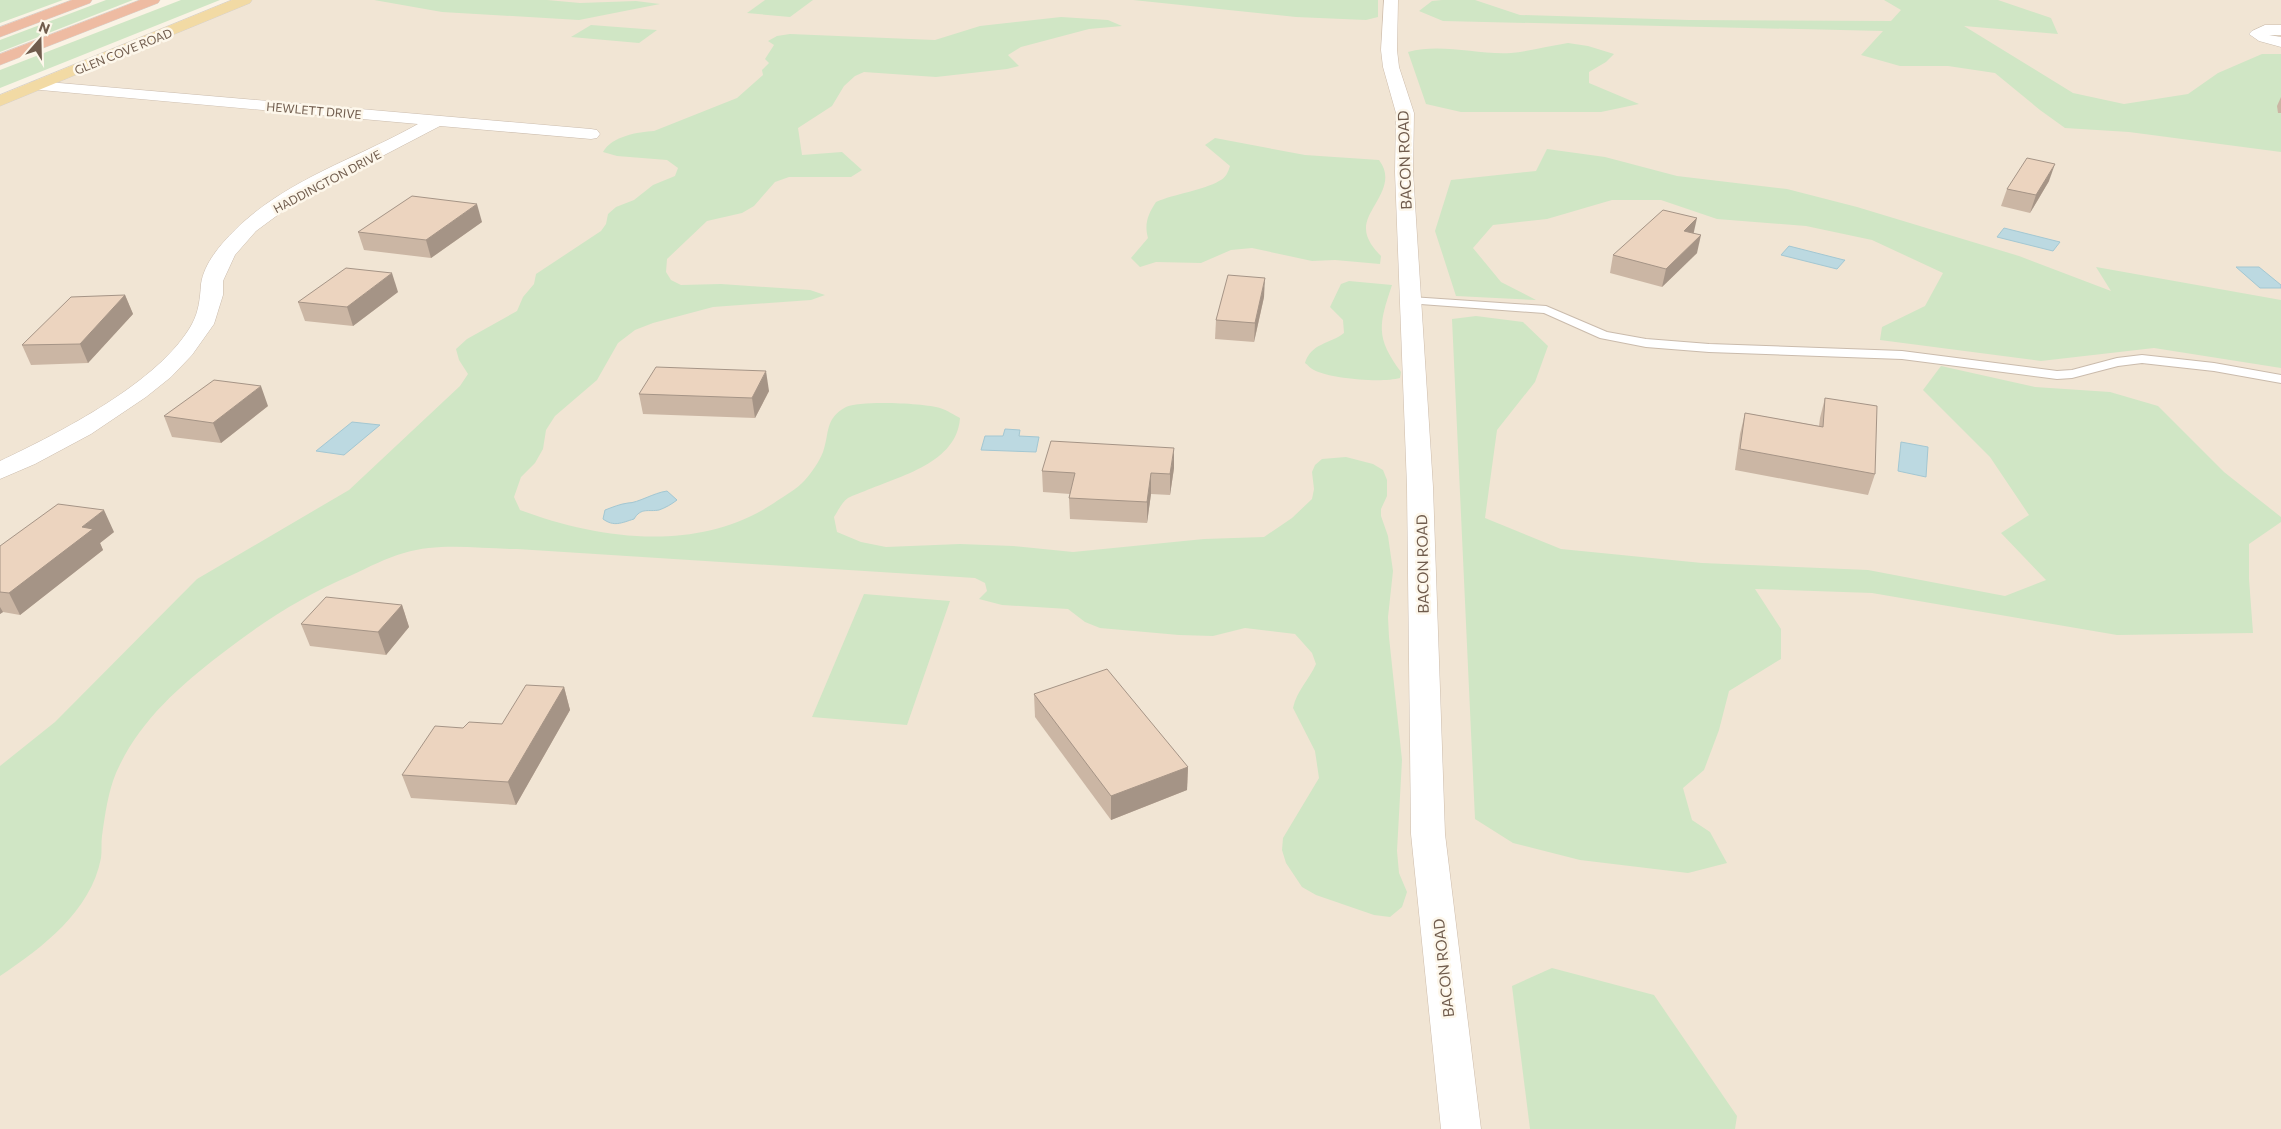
<svg xmlns="http://www.w3.org/2000/svg" width="2281" height="1129" font-family="Commissioner,sans-serif">
<style>
.residential{fill:#f1e5d4}
.green{fill:#d0e6c5}
.water{fill:#bcd9e1;stroke:#a3c7d2}
.lines{fill:none;stroke-linecap:round;stroke-linejoin:round}
.lane-casing{stroke:#cabbac;stroke-width:2}
.street-casing{stroke:#cabbac;stroke-width:1}
.secondary-casing{stroke:#cdbcab;stroke-width:1}
.primary-casing{stroke:#d7d1cd;stroke-width:1}
.highway-casing{stroke:#d7d1cd;stroke-width:1}
.lane{fill:#fff;fill-rule:evenodd}
.street{fill:#fff;fill-rule:evenodd}
.secondary{fill:#fff;fill-rule:evenodd}
.primary{fill:#f2daa4;fill-rule:evenodd}
.highway{fill:#eebba2;fill-rule:evenodd}
.wall{fill:#cbb6a4}
.shaded-wall{fill:#a59486}
.building{fill:#ecd4bf;stroke:#a59486}
.labels{text-anchor:middle;dominant-baseline:central;stroke-width:5;stroke-linejoin:round;paint-order:stroke}
.far-street-label{font-size:12px;fill:#705c4d;stroke:#fdf7eb}
.street-label{font-size:15px;fill:#705c4d;stroke:#fdf7eb}
</style>
<rect width="100%" height="100%" fill="#faf3e5"/>
<polygon class="residential" points="245,0 2281,0 2281,1129 0,1129 0,101"/>
<g class="green">
<polygon points="0,0 63,0 0,23"/>
<polygon points="106,0 133,0 0,52 0,40"/>
<polygon points="181,0 220,0 0,88 0,70"/>
<polygon points="374,0 547,0 580,3 636,1 660,4 579,20 442,12"/>
<polygon points="765,0 813,0 790,17 747,13"/>
<polygon points="1133,0 1378,0 1378,17 1366,20 1296,17"/>
<polygon points="1442,0 1475,0 1520,15 1689,20 1891,21 1901,10 1884,0 1998,0 2051,18 2058,34 1964,26 2073,93 2124,104 2188,94 2218,73 2262,54 2281,54 2281,152 2129,132 2065,128 2040,110 1995,73 1948,66 1900,66 1861,55 1883,31 1443,21 1419,11 1432,1"/>
<path d="M 1061,17 L 1108,20 L 1122,26 L 1089,29 L 1021,47 L 1008,55 L 1019,66 L 1007,69 L 936,77 L 864,72 L 855,76 L 844,86 L 832,106 L 798,128 L 802,155 L 842,152 L 862,170 L 851,177 L 789,177 L 775,182 L 754,206 L 742,213 L 707,221 L 667,259 L 666,272 L 671,280 L 681,285 L 721,284 L 810,290 L 825,295 L 811,300 L 713,307 L 653,323 L 635,330 L 618,343 L 597,380 L 555,416 L 546,430 L 543,449 L 535,463 L 521,477 L 514,497 L 520,510 C 600,540 699,553 774,503 C 784,496 797,489 805,480 C 812,472 819,462 823,452 C 830,433 824,419 846,407 C 860,400 925,403 940,408 C 947,410 954,415 960,418 C 957,463 900,476 865,491 C 860,493 853,495 848,498 C 842,502 838,511 834,517 L 837,532 L 861,542 L 886,547 L 960,544 L 1013,546 L 1073,552 L 1204,539 L 1264,537 L 1292,518 L 1312,499 L 1314,489 L 1312,472 L 1315,465 L 1322,459 L 1346,457 L 1373,464 L 1383,470 L 1387,480 L 1387,496 L 1381,509 L 1381,516 L 1388,536 L 1393,571 L 1388,617 L 1389,637 L 1402,760 L 1397,851 L 1399,873 L 1407,892 L 1402,907 L 1390,917 L 1374,915 L 1316,895 L 1302,887 L 1286,863 L 1282,850 L 1283,838 L 1319,778 L 1315,751 L 1293,708 C 1297,690 1309,680 1316,664 L 1312,653 L 1295,634 L 1245,628 L 1213,636 L 1179,635 L 1100,628 L 1085,622 L 1068,609 L 1002,605 L 979,599 L 987,591 L 985,583 L 975,578 L 517,549 C 480,549 441,542 404,553 C 386,558 369,567 352,575 C 301,597 264,621 220,655 C 177,688 138,723 116,773 C 108,792 105,815 102,836 C 101,843 102,851 101,858 C 91,911 42,948 0,976 L 0,766 L 55,722 L 197,579 L 349,490 L 460,386 L 468,374 L 459,360 L 456,349 L 467,339 L 517,311 L 523,297 L 534,284 L 536,274 L 601,231 L 606,224 L 608,214 L 616,207 L 634,200 L 653,185 L 675,176 L 678,168 L 667,160 L 617,156 L 603,152 C 612,136 638,132 654,131 L 737,98 L 763,75 L 762,70 L 769,63 L 765,59 L 774,45 L 768,41 L 777,36 L 790,34 L 935,40 L 980,26 Z"/>
<polygon points="591,25 657,30 639,43 571,37"/>
<path d="M 1568,43 L 1588,46 L 1614,54 L 1606,62 L 1589,72 L 1589,83 L 1639,104 L 1601,112 L 1461,112 L 1426,104 L 1408,52 C 1442,43 1477,55 1511,53 C 1530,51 1549,46 1568,43 Z"/>
<path d="M 1215,138 L 1305,155 L 1379,160 C 1399,186 1365,208 1366,229 C 1366,239 1374,249 1381,256 L 1380,264 L 1335,260 L 1312,261 L 1252,248 L 1231,250 L 1201,263 L 1156,262 L 1140,267 L 1131,258 L 1148,238 C 1144,224 1148,214 1156,202 C 1174,194 1204,190 1219,181 C 1226,178 1228,172 1230,166 L 1205,145 Z"/>
<polygon points="1547,149 1605,157 1677,176 1787,189 1857,207 2019,256 2111,291 2096,267 2281,300 2281,368 2154,348 2041,361 1880,340 1882,327 1925,306 1943,273 1872,240 1806,226 1717,219 1661,200 1612,200 1547,219 1493,225 1473,248 1501,282 1536,300 1456,296 1435,231 1451,180 1536,171"/>
<path d="M 1349,281 L 1392,285 C 1379,324 1375,337 1401,372 L 1400,378 C 1382,383 1331,379 1314,370 C 1311,369 1308,365 1305,363 C 1311,343 1330,344 1344,333 L 1343,320 L 1330,307 L 1341,284 Z"/>
<polygon points="1476,316 1523,322 1548,346 1535,382 1497,430 1485,518 1561,549 1702,563 1868,570 2005,596 2046,580 2001,533 2029,515 1990,457 1923,390 1941,366 2035,387 2110,392 2158,406 2224,472 2281,517 2281,522 2249,544 2249,579 2253,633 2117,635 1872,593 1755,589 1781,629 1781,659 1729,691 1719,730 1704,770 1683,788 1692,820 1710,832 1727,863 1688,873 1580,860 1513,843 1475,819 1452,319"/>
<polygon points="864,594 950,601 907,725 812,717"/>
<polygon points="1552,968 1654,995 1737,1116 1735,1129 1530,1129 1512,986"/>
</g>
<g class="water">
<polygon points="2004,228 2060,242 2053,251 1997,237"/>
<polygon points="1789,246 1844,260 1845,260 1837,269 1781,255"/>
<polygon points="2236,267 2259,267 2281,285 2281,288 2260,288"/>
<polygon points="352,422 380,425 344,455 316,451"/>
<polygon points="1005,429 1020,430 1019,436 1039,437 1036,452 981,450 985,436 1003,436"/>
<polygon points="1901,442 1928,447 1926,477 1898,471"/>
<path d="M 667,491 L 677,500 C 672,504 665,508 659,510 C 649,512 641,507 634,519 C 621,523 614,527 603,519 L 605,510 C 613,507 620,504 628,503 C 638,503 653,493 667,491 Z"/>
</g>
<g class="lines">
<g class="lane-casing">
<polygon id="lane" points="1411,297 1546,306 1607,332 1646,339 1709,344 1902,351 2057,371 2072,370 2117,358 2142,355 2214,363 2281,375 2281,383 2214,371 2142,363 2118,366 2072,378 2057,379 1902,359 1709,352 1646,347 1600,338 1544,313 1407,303 1405,301 1407,299"/>
</g>
<g class="street-casing">
<g id="street">
<polygon points="2265,25 2281,25 2281,35 2269,35 2281,37 2281,47 2259,41 2249,34 2252,31"/>
<path d="M 36,81 L 591,129 L 597,130 L 600,134 L 597,138 L 591,139 L 440,126 L 298,200 L 256,231 L 235,255 L 223,281 L 223,295 L 214,324 L 192,355 L 171,377 L 146,397 L 91,434 L 35,464 L 0,479 L 0,461 C 59,433 160,382 192,324 C 199,311 200,298 201,284 C 204,263 221,244 235,230 C 285,180 358,158 418,124 L 30,89 L 28,86 L 30,83 Z"/>
</g>
</g>
<g class="secondary-casing">
<polygon id="secondary" points="1384,0 1398,0 1397,50 1399,67 1414,113 1413,172 1433,487 1445,834 1481,1129 1441,1129 1411,834 1407,487 1395,172 1396,113 1383,67 1381,50"/>
</g>
<g class="primary-casing">
<polygon id="primary" points="232,0 252,0 250,3 0,106 0,95"/>
</g>
<g class="highway-casing">
<g id="highway">
<polygon points="72,0 92,0 90,3 0,37 0,27"/>
<polygon points="140,0 160,0 158,3 0,65 0,54"/>
</g>
</g>
<use href="#lane" class="lane"/>
<use href="#street" class="street"/>
<use href="#secondary" class="secondary"/>
<use href="#primary" class="primary"/>
<use href="#highway" class="highway"/>
</g>
<g class="wall">
<polygon points="2281,97 2281,113 2278,113 2277,106"/>
<polygon points="2049,181 2030,213 2001,206 2007,189"/>
<polygon points="482,222 431,258 364,250 358,232"/>
<polygon points="1694,233 1697,253 1662,287 1610,273 1613,255"/>
<polygon points="398,292 353,326 305,321 298,302"/>
<polygon points="125,295 133,314 88,363 31,365 22,345"/>
<polygon points="1264,297 1254,342 1215,339 1216,320"/>
<polygon points="769,391 755,418 643,414 639,394"/>
<polygon points="1825,398 1875,474 1868,495 1735,470 1740,434 1745,413 1819,426 1820,418"/>
<polygon points="268,406 221,443 172,437 164,416"/>
<polygon points="1174,468 1170,495 1151,494 1147,523 1070,519 1069,498 1070,494 1043,492 1042,471"/>
<polygon points="114,532 100,543 103,550 20,615 3,612 0,614 0,546"/>
<polygon points="402,605 409,627 386,655 310,646 301,624"/>
<polygon points="564,687 570,710 516,805 411,798 402,775 463,728 502,724"/>
<polygon points="1034,694 1188,767 1187,790 1111,820 1035,717"/>
</g>
<g class="shaded-wall">
<polygon points="2055,164 2049,181 2030,213 2036,195"/>
<polygon points="477,204 482,222 431,258 426,240"/>
<polygon points="1697,218 1693,236 1684,231"/>
<polygon points="1701,235 1697,253 1662,287 1666,269"/>
<polygon points="392,273 398,292 353,326 347,307"/>
<polygon points="1265,278 1264,297 1254,342 1255,323"/>
<polygon points="125,295 133,314 88,363 80,344"/>
<polygon points="766,371 769,391 755,418 752,398"/>
<polygon points="261,386 268,406 221,443 213,423"/>
<polygon points="1174,448 1174,468 1170,495 1170,474"/>
<polygon points="1151,473 1151,494 1147,523 1147,502"/>
<polygon points="104,510 114,532 100,543 103,550 20,615 9,593 82,527"/>
<polygon points="402,605 409,627 386,655 378,632"/>
<polygon points="0,607 3,612 0,614"/>
<polygon points="564,687 570,710 516,805 508,782"/>
<polygon points="1188,767 1187,790 1111,820 1111,796"/>
</g>
<g class="building">
<polygon points="2027,158 2055,164 2036,195 2007,189"/>
<polygon points="412,196 477,204 426,240 358,232"/>
<polygon points="1663,210 1697,218 1684,231 1701,235 1666,269 1613,255"/>
<polygon points="346,268 392,273 347,307 298,302"/>
<polygon points="1228,275 1265,278 1255,323 1216,320"/>
<polygon points="125,295 80,344 22,345 71,297"/>
<polygon points="656,367 766,371 752,398 639,394"/>
<polygon points="214,380 261,386 213,423 164,416"/>
<polygon points="1825,398 1877,406 1875,474 1740,449 1745,413 1823,427"/>
<polygon points="1051,441 1174,448 1170,474 1151,473 1147,502 1069,498 1075,473 1042,471"/>
<polygon points="58,504 104,510 82,527 93,529 9,593 0,592 0,546"/>
<polygon points="326,597 402,605 378,632 301,624"/>
<polygon points="1107,669 1188,767 1111,796 1034,694"/>
<polygon points="526,685 564,687 508,782 402,775 435,726 463,728 469,722 502,724"/>
</g>
<g class="labels">
<g class="far-street-label">
<text transform="translate(123 51) rotate(-22)">GLEN COVE ROAD</text>
<text transform="translate(314 110) rotate(5)">HEWLETT DRIVE</text>
<text transform="translate(327 181) rotate(-28)">HADDINGTON DRIVE</text>
</g>
<g class="street-label">
<text transform="translate(1404 160) rotate(-92)">BACON ROAD</text>
<text transform="translate(1422 564) rotate(-91)">BACON ROAD</text>
<text transform="translate(1443 968) rotate(-96)">BACON ROAD</text>
</g>
</g>
<g transform="translate(40 40) rotate(20)" stroke="#fdf7eb" stroke-width="4" paint-order="stroke">
<path d="M0-4L9 19L0 12L-9 19Z" fill="#705c4d"/>
<text y="-8" font-size="14" font-weight="bold" text-anchor="middle" fill="#705c4d">N</text>
</g>
</svg>
